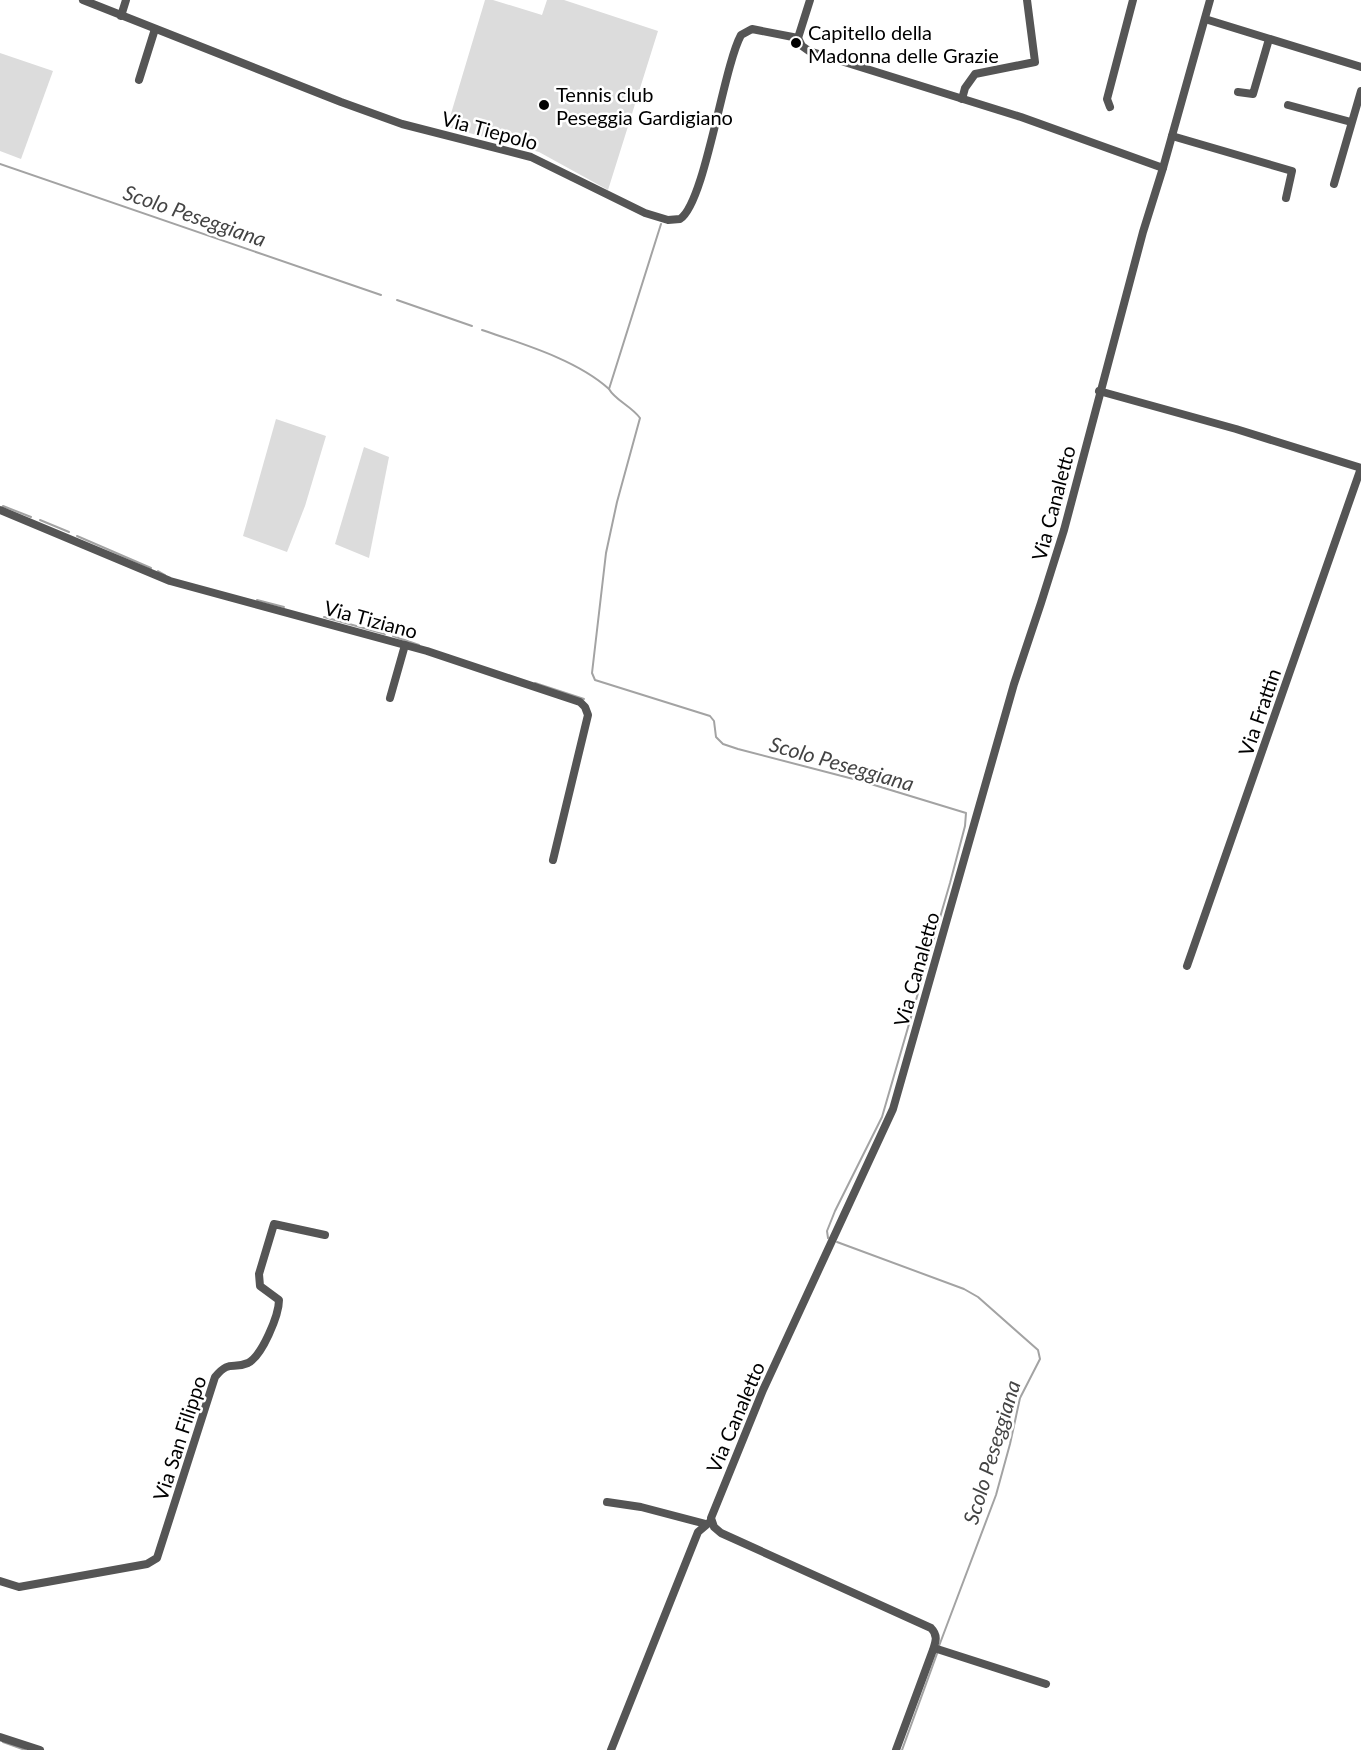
<svg xmlns="http://www.w3.org/2000/svg" width="1361" height="1750" font-family="Lato,sans-serif">
<style>
.green{fill:#dcdcdc}
.lines{fill:none;stroke-linecap:round;stroke-linejoin:round}
.stream{stroke:#a3a3a3;stroke-width:2}
.minor{stroke:#555;stroke-width:8}
.poi-dot{fill:#000;stroke:#fff;stroke-width:2}
.labels{text-anchor:middle;dominant-baseline:central;stroke-width:5;stroke-linejoin:round;paint-order:stroke}
.poi-label{font-size:20px;fill:#000;stroke:#fff;text-anchor:start}
.street-label{font-size:20px;fill:#000;stroke:#fff}
.water-label{font-size:21px;font-style:italic;fill:#444;stroke:#fff}
</style>
<rect width="100%" height="100%" fill="#fff"/>
<g class="green">
<polygon points="485,0 493,0 542,15 547,0 564,0 658,31 608,190 539,152 447,127"/>
<polygon points="0,53 53,71 21,159 0,151"/>
<polygon points="276,419 326,436 305,506 287,552 243,536"/>
<polygon points="364,447 389,457 369,558 335,544"/>
</g>
<g class="lines">
<g class="stream">
<polyline points="0,164 381,295"/>
<path d="M 661,224 L 609,389 C 615,400 631,406 640,418 L 617,502 L 606,553 L 592,673 L 595,680 L 710,716 L 714,721 L 716,737 L 723,744 L 738,749 L 861,781 L 966,813 L 965,826 L 950,883 L 882,1117 L 835,1211 L 827,1231 L 828,1238"/>
<polyline points="397,300 472,326"/>
<path d="M 482,330 C 523,344 577,360 609,389"/>
<polyline points="3,506 31,517"/>
<polyline points="40,520 69,532"/>
<polyline points="77,536 151,568"/>
<polyline points="158,571 165,575"/>
<polyline points="257,600 284,607"/>
<polyline points="324,617 385,634"/>
<polyline points="393,636 419,645"/>
<polyline points="535,683 584,699"/>
<polyline points="837,1242 964,1289 978,1297 1038,1350 1040,1359 1020,1398 1010,1444 996,1495 939,1646"/>
<polyline points="3,1742 25,1750"/>
<polyline points="902,1750 938,1651"/>
</g>
<g class="minor">
<path d="M 83,0 L 341,102 L 402,124 L 531,157 L 645,213 L 668,220 L 680,219 C 705,203 723,68 741,35 L 752,29 L 798,38"/>
<polyline points="121,16 126,0"/>
<polyline points="1205,19 1361,67"/>
<polyline points="798,38 802,46 809,51 1021,117 1163,168"/>
<polyline points="798,38 810,0"/>
<polyline points="139,80 155,29"/>
<polyline points="1238,92 1253,94 1269,39"/>
<polyline points="962,99 965,88 975,74 1035,62 1027,0"/>
<polyline points="1288,105 1351,122"/>
<polyline points="1110,107 1107,99 1133,0"/>
<polyline points="1172,136 1292,171 1286,198"/>
<polyline points="1334,184 1361,91"/>
<polyline points="1099,391 1236,429 1361,468"/>
<polyline points="0,510 170,581 427,651 580,702 585,707 588,715 553,860"/>
<polyline points="390,698 405,645"/>
<polyline points="1187,966 1361,468"/>
<polyline points="607,1502 641,1507 706,1524"/>
<path d="M 0,1581 L 19,1587 L 147,1564 L 157,1558 L 215,1377 C 230,1359 232,1370 248,1363 C 262,1356 279,1315 279,1300 L 260,1286 L 259,1274 L 274,1224 L 325,1235"/>
<polyline points="934,1648 1046,1684"/>
<polyline points="0,1737 40,1750"/>
<polyline points="611,1750 698,1532 711,1521"/>
<path d="M 896,1750 L 933,1650 C 936,1641 938,1635 931,1628 L 721,1533 L 714,1527 L 711,1518 L 763,1390 L 893,1109 L 1014,684 L 1041,603 L 1064,530 L 1143,232 L 1163,168 L 1210,0"/>
</g>
</g>
<g class="poi-dot">
<circle cx="796" cy="43" r="6"/>
<circle cx="544" cy="105" r="6"/>
</g>
<g class="labels">
<g class="poi-label">
<text x="808" y="32">Capitello della<tspan x="808" dy="23">Madonna delle Grazie</tspan></text>
<text x="556" y="94">Tennis club<tspan x="556" dy="23">Peseggia Gardigiano</tspan></text>
</g>
<g class="street-label">
<text transform="translate(490 130) rotate(15)">Via Tiepolo</text>
<text transform="translate(1053 503) rotate(-75)">Via Canaletto</text>
<text transform="translate(371 619) rotate(15)">Via Tiziano</text>
<text transform="translate(1259 712) rotate(-71)">Via Frattin</text>
<text transform="translate(916 969) rotate(-74)">Via Canaletto</text>
<text transform="translate(735 1417) rotate(-67)">Via Canaletto</text>
<text transform="translate(179 1438) rotate(-72)">Via San Filippo</text>
</g>
<g class="water-label">
<text transform="translate(195 215) rotate(19)">Scolo Peseggiana</text>
<text transform="translate(842 763) rotate(16)">Scolo Peseggiana</text>
<text transform="translate(991 1452) rotate(-73)">Scolo Peseggiana</text>
</g>
</g>
</svg>
